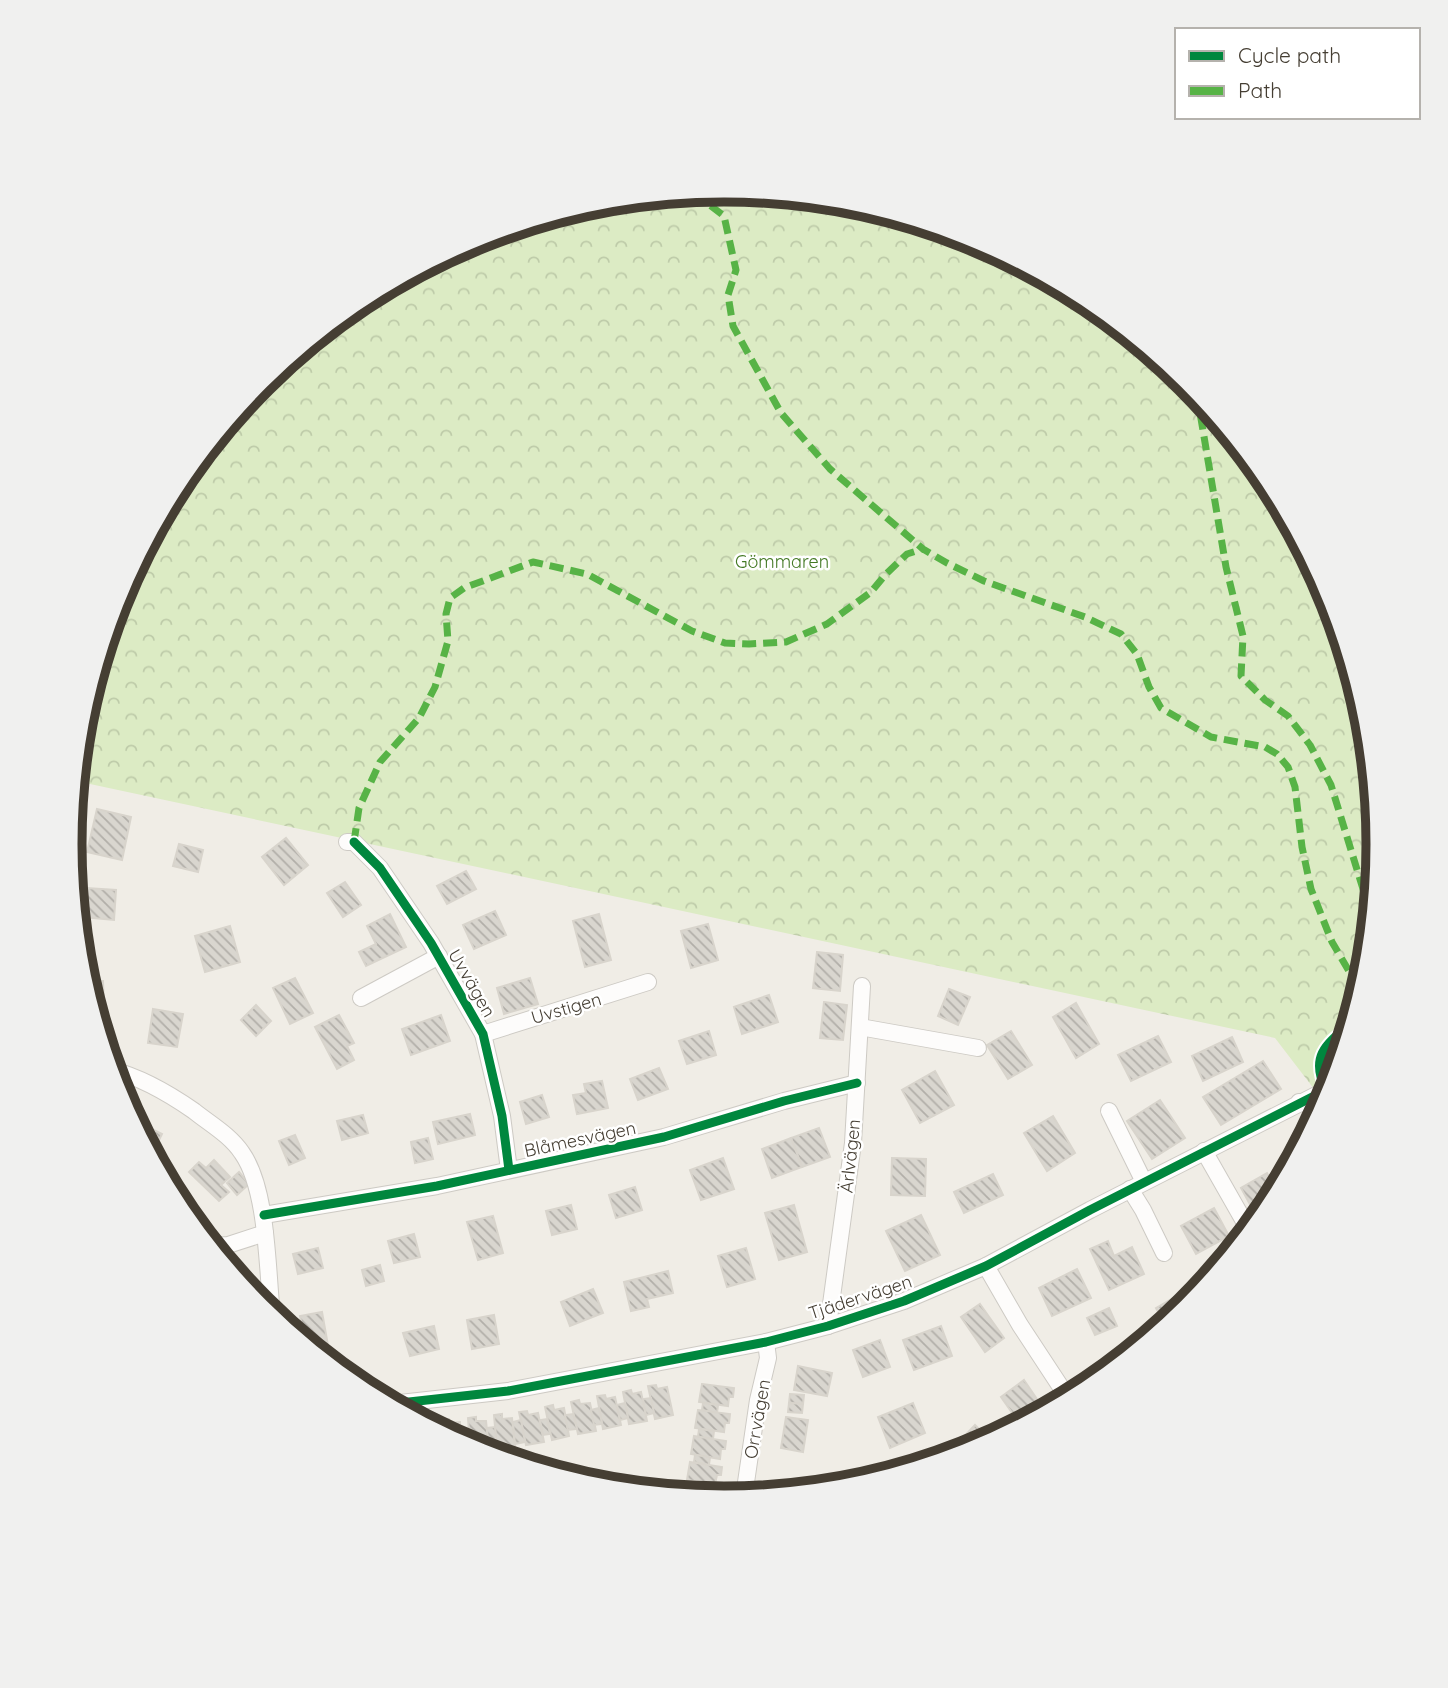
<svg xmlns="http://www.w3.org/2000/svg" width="1448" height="1688" font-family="Quicksand,sans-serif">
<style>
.park{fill:url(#park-crowns)}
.building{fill:url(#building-back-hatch);stroke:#d8d4cc;stroke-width:2}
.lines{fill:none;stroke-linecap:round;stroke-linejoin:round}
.minor-casing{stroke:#cdcac4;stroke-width:18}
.minor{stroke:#fdfcfb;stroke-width:16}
.quiet{stroke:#57b346;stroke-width:7;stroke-dasharray:14 7;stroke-linecap:butt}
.cycleway-casing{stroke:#fff;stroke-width:13}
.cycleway{stroke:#00873e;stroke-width:9}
.labels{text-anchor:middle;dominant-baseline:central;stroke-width:5;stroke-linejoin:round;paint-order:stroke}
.park-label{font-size:18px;fill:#437923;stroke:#fff}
.street-label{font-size:18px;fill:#453e33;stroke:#fff}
.rim{fill:none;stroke:#453e33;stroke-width:9}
</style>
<defs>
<pattern id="park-crowns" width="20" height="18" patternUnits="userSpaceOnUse" patternTransform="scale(1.75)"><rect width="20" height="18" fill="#dcebc4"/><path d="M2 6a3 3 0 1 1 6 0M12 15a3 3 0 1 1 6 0" fill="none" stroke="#becba9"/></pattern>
<pattern id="building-back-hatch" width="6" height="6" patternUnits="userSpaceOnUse" patternTransform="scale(1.75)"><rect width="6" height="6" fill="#d9d6cf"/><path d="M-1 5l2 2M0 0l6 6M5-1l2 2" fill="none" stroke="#b2afa9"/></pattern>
</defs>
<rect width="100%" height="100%" fill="#f0ede6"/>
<polygon class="park" points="724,190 852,203 975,240 1088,300 1187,382 1268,481 1328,594 1366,717 1378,844 1365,972 1324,1102 1275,1038 76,781 83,716 120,593 180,480 262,381 361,300 474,240 597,202"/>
<g class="building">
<polygon points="97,809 131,817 122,860 87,852"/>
<polygon points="286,838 308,865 284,885 262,857"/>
<polygon points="179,844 203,850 198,872 173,866"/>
<polygon points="466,871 476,889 447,904 437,886"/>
<polygon points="345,882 361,905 343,917 327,893"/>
<polygon points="86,888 116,890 114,920 83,917"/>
<polygon points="495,911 506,935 474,949 463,925"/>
<polygon points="390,914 406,947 366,966 359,952 376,944 367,926"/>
<polygon points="599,914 611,960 585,967 573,921"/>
<polygon points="708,924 718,960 691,968 681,931"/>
<polygon points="230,926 240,962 205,972 195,936"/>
<polygon points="817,952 843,955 840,991 813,988"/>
<polygon points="295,978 313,1013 290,1024 273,988"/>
<polygon points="530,978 538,1004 504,1014 497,988"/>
<polygon points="103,981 104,1008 94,1009 86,982"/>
<polygon points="949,989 970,997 958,1025 938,1016"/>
<polygon points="769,995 778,1022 742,1034 734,1007"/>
<polygon points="824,1002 847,1005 843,1040 820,1038"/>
<polygon points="1076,1003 1099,1044 1076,1058 1053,1017"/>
<polygon points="256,1005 271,1021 256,1036 241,1020"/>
<polygon points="153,1009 183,1014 177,1047 148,1043"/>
<polygon points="339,1015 354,1043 347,1046 354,1060 337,1069 315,1027"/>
<polygon points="441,1015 450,1041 411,1055 402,1029"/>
<polygon points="709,1031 716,1055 687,1064 679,1041"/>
<polygon points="1011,1031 1032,1065 1008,1079 987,1045"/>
<polygon points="1158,1036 1171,1062 1131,1081 1118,1055"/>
<polygon points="1232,1037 1243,1062 1203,1081 1192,1056"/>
<polygon points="1263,1061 1281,1089 1221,1125 1203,1097"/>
<polygon points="659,1068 668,1089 638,1100 630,1079"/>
<polygon points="935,1071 954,1105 920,1123 902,1090"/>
<polygon points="602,1081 608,1108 577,1114 573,1095 586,1093 584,1084"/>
<polygon points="126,1095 136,1099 130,1113 123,1100"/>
<polygon points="542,1095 549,1117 526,1124 520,1102"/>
<polygon points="1160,1100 1185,1138 1152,1159 1127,1121"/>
<polygon points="470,1114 475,1135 438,1144 433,1122"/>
<polygon points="363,1115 368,1133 342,1140 337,1121"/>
<polygon points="1053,1116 1075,1153 1047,1171 1024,1133"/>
<polygon points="133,1120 162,1134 152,1154"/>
<polygon points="819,1128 830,1157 802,1167 791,1138"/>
<polygon points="295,1135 305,1158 289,1165 279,1141"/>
<polygon points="428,1138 433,1159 415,1163 411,1142"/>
<polygon points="791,1138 802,1167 772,1178 762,1149"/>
<polygon points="723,1158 734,1189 701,1200 690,1170"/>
<polygon points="892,1158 926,1159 925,1196 891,1195"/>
<polygon points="214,1160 230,1177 221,1185 229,1192 219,1201 189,1172 199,1162 206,1168"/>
<polygon points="239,1172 249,1184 237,1195 227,1183"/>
<polygon points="1267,1173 1277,1191 1270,1204 1254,1212 1241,1188"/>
<polygon points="993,1174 1003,1195 964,1213 954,1192"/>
<polygon points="635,1187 642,1210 616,1218 609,1195"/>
<polygon points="571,1205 577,1229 552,1235 546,1211"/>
<polygon points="794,1205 807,1252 779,1260 765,1213"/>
<polygon points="1214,1208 1229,1236 1196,1254 1181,1226"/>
<polygon points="921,1215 940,1255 905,1271 886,1231"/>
<polygon points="493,1216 503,1253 478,1260 467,1222"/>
<polygon points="414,1234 420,1257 394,1263 388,1241"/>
<polygon points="1108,1241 1114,1256 1132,1247 1144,1274 1109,1290 1090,1249"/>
<polygon points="318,1248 323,1268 298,1274 293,1254"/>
<polygon points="746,1248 755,1279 727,1287 718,1256"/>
<polygon points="380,1265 384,1281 366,1286 362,1270"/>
<polygon points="1077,1269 1091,1298 1052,1316 1039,1288"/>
<polygon points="668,1271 673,1293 647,1299 649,1307 631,1311 624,1282"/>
<polygon points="593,1289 603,1313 570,1326 561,1302"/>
<polygon points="1180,1294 1187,1306 1165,1324 1156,1308"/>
<polygon points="980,1304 1004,1338 985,1352 961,1317"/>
<polygon points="1109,1308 1117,1326 1095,1335 1087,1318"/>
<polygon points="322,1312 329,1351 317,1352 305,1342 300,1316"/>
<polygon points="494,1315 499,1344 472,1349 467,1320"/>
<polygon points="434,1326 439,1349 410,1356 403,1333"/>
<polygon points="941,1326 952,1356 914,1370 903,1340"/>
<polygon points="880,1340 890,1367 863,1377 853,1350"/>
<polygon points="798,1366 832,1373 827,1396 794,1390"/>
<polygon points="1024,1380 1045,1411 1020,1424 1001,1397"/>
<polygon points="702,1384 734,1388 733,1397 729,1397 728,1406 699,1402"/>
<polygon points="656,1385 657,1389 667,1387 673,1415 655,1419 648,1386"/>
<polygon points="631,1390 632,1394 641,1392 647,1421 629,1424 623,1392"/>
<polygon points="790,1394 804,1395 803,1404 789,1403"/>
<polygon points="605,1395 606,1399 615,1397 621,1425 603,1429 597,1396"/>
<polygon points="651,1398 654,1413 646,1415 643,1399"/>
<polygon points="579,1400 580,1404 590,1403 596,1431 578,1434 571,1402"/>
<polygon points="625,1403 628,1418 620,1420 617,1405"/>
<polygon points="703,1403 718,1405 717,1413 702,1410"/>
<polygon points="789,1403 803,1404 802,1413 788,1412"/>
<polygon points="913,1403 925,1433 890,1448 878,1417"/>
<polygon points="553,1405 554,1410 564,1408 569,1436 552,1440 545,1407"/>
<polygon points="599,1408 602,1424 594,1425 591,1410"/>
<polygon points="698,1410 730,1414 729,1423 725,1423 724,1432 695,1428"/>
<polygon points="527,1411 528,1415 538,1413 544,1442 526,1445 519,1412"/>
<polygon points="502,1414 502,1419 512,1418 515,1447 497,1449 494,1415"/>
<polygon points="573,1414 577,1429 568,1430 565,1415"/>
<polygon points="476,1417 476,1421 486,1421 489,1450 480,1450 470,1446 468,1418"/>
<polygon points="786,1417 808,1420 803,1452 781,1448"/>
<polygon points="441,1419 449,1419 450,1423 460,1422 461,1442 442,1431"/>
<polygon points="547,1419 550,1434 543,1435 540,1420"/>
<polygon points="521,1420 525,1442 515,1444 513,1422"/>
<polygon points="975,1425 990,1440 966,1451 958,1443"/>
<polygon points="495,1427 496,1443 488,1443 487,1428"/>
<polygon points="469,1429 470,1445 468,1445 461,1442 460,1430"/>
<polygon points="699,1429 714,1431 713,1439 698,1437"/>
<polygon points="694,1436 726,1441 725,1449 721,1449 720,1459 691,1454"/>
<polygon points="695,1455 710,1457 709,1465 694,1462"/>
<polygon points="690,1462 722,1467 721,1475 717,1475 715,1484 687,1480"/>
<polygon points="691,1481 706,1483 705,1491 690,1489"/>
<polygon points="686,1488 718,1493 717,1497 685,1494"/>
</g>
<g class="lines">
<g class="minor-casing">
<g id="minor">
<polyline points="347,842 354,842 380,868 431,943 483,1034 502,1116 509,1170"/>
<polyline points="361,998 439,956"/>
<polyline points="860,1027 978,1048"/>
<polyline points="483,1034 648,982"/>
<path d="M 112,1070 C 140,1077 171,1095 194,1111 C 210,1124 230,1135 242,1153 C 268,1190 267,1270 272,1315"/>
<polyline points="1299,1102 1309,1105 1318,1114"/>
<polyline points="1109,1111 1144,1182"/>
<polyline points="1204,1151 1249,1230"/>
<polyline points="1130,1189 1143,1210 1164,1253"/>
<polyline points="264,1215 437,1186 664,1137 784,1101 857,1083"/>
<polyline points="212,1246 228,1245 265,1233"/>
<polyline points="986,1266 1020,1325 1068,1398"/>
<polyline points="828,1326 853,1143 862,986"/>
<polyline points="391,1404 508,1391 766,1342 828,1326 904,1301 986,1266 1090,1210 1326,1090"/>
<polyline points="744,1496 758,1400 768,1358 766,1342"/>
</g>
</g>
<use href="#minor" class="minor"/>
<g class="quiet">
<polyline points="694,193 724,216 736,270 728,295 733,326 781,413 830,469 923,549 947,563 984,581 1085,617 1121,634 1137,654 1149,687 1161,708 1211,737 1265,747 1277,754 1288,767 1295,787 1302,847 1311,889 1332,942 1360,990"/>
<polyline points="1197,395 1226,567 1243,636 1241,676 1265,700 1288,716 1310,745 1331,785 1371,915"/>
<polyline points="354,842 359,808 380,762 419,718 435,687 448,641 446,614 450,598 464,588 533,562 587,574 692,631 725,643 749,644 786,642 827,624 871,592 885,575 907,554 923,549"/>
</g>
<g class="cycleway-casing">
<g id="cycleway">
<polyline points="354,842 380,868 431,943 483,1034 502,1116 509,1170"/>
<polyline points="264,1215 437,1186 664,1137 784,1101 857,1083"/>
<path d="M 391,1404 L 508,1391 L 766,1342 L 828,1326 L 904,1301 L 986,1266 L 1090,1210 L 1326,1090 C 1310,1057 1325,1045 1349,1025"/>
</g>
</g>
<use href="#cycleway" class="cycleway"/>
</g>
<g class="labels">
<g class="park-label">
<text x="782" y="561">Gömmaren</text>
</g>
<g class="street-label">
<text transform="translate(472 983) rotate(60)">Uvvägen</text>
<text transform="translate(566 1008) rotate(-16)">Uvstigen</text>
<text transform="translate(580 1139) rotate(-12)">Blåmesvägen</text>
<text transform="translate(850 1156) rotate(-84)">Ärlvägen</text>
<text transform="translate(860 1297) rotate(-18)">Tjädervägen</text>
<text transform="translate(757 1419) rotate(-80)">Orrvägen</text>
</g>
</g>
<path d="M0 0H1448V1688H0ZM82 844a642 642 0 1 1 1284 0a642 642 0 1 1-1284 0Z" fill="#f0f0ef" fill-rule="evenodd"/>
<path class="rim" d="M82 844a642 642 0 1 1 1284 0a642 642 0 1 1-1284 0Z"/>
<rect x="1175" y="28" width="245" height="91" fill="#ffffff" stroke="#b5b2ad" stroke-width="2"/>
<rect x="1189" y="51" width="35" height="10" fill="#00873e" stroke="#b5b2ad" stroke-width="2"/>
<text x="1238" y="63" font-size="21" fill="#453e33">Cycle path</text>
<rect x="1189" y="86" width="35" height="10" fill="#57b346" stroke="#b5b2ad" stroke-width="2"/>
<text x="1238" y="98" font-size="21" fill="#453e33">Path</text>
</svg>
